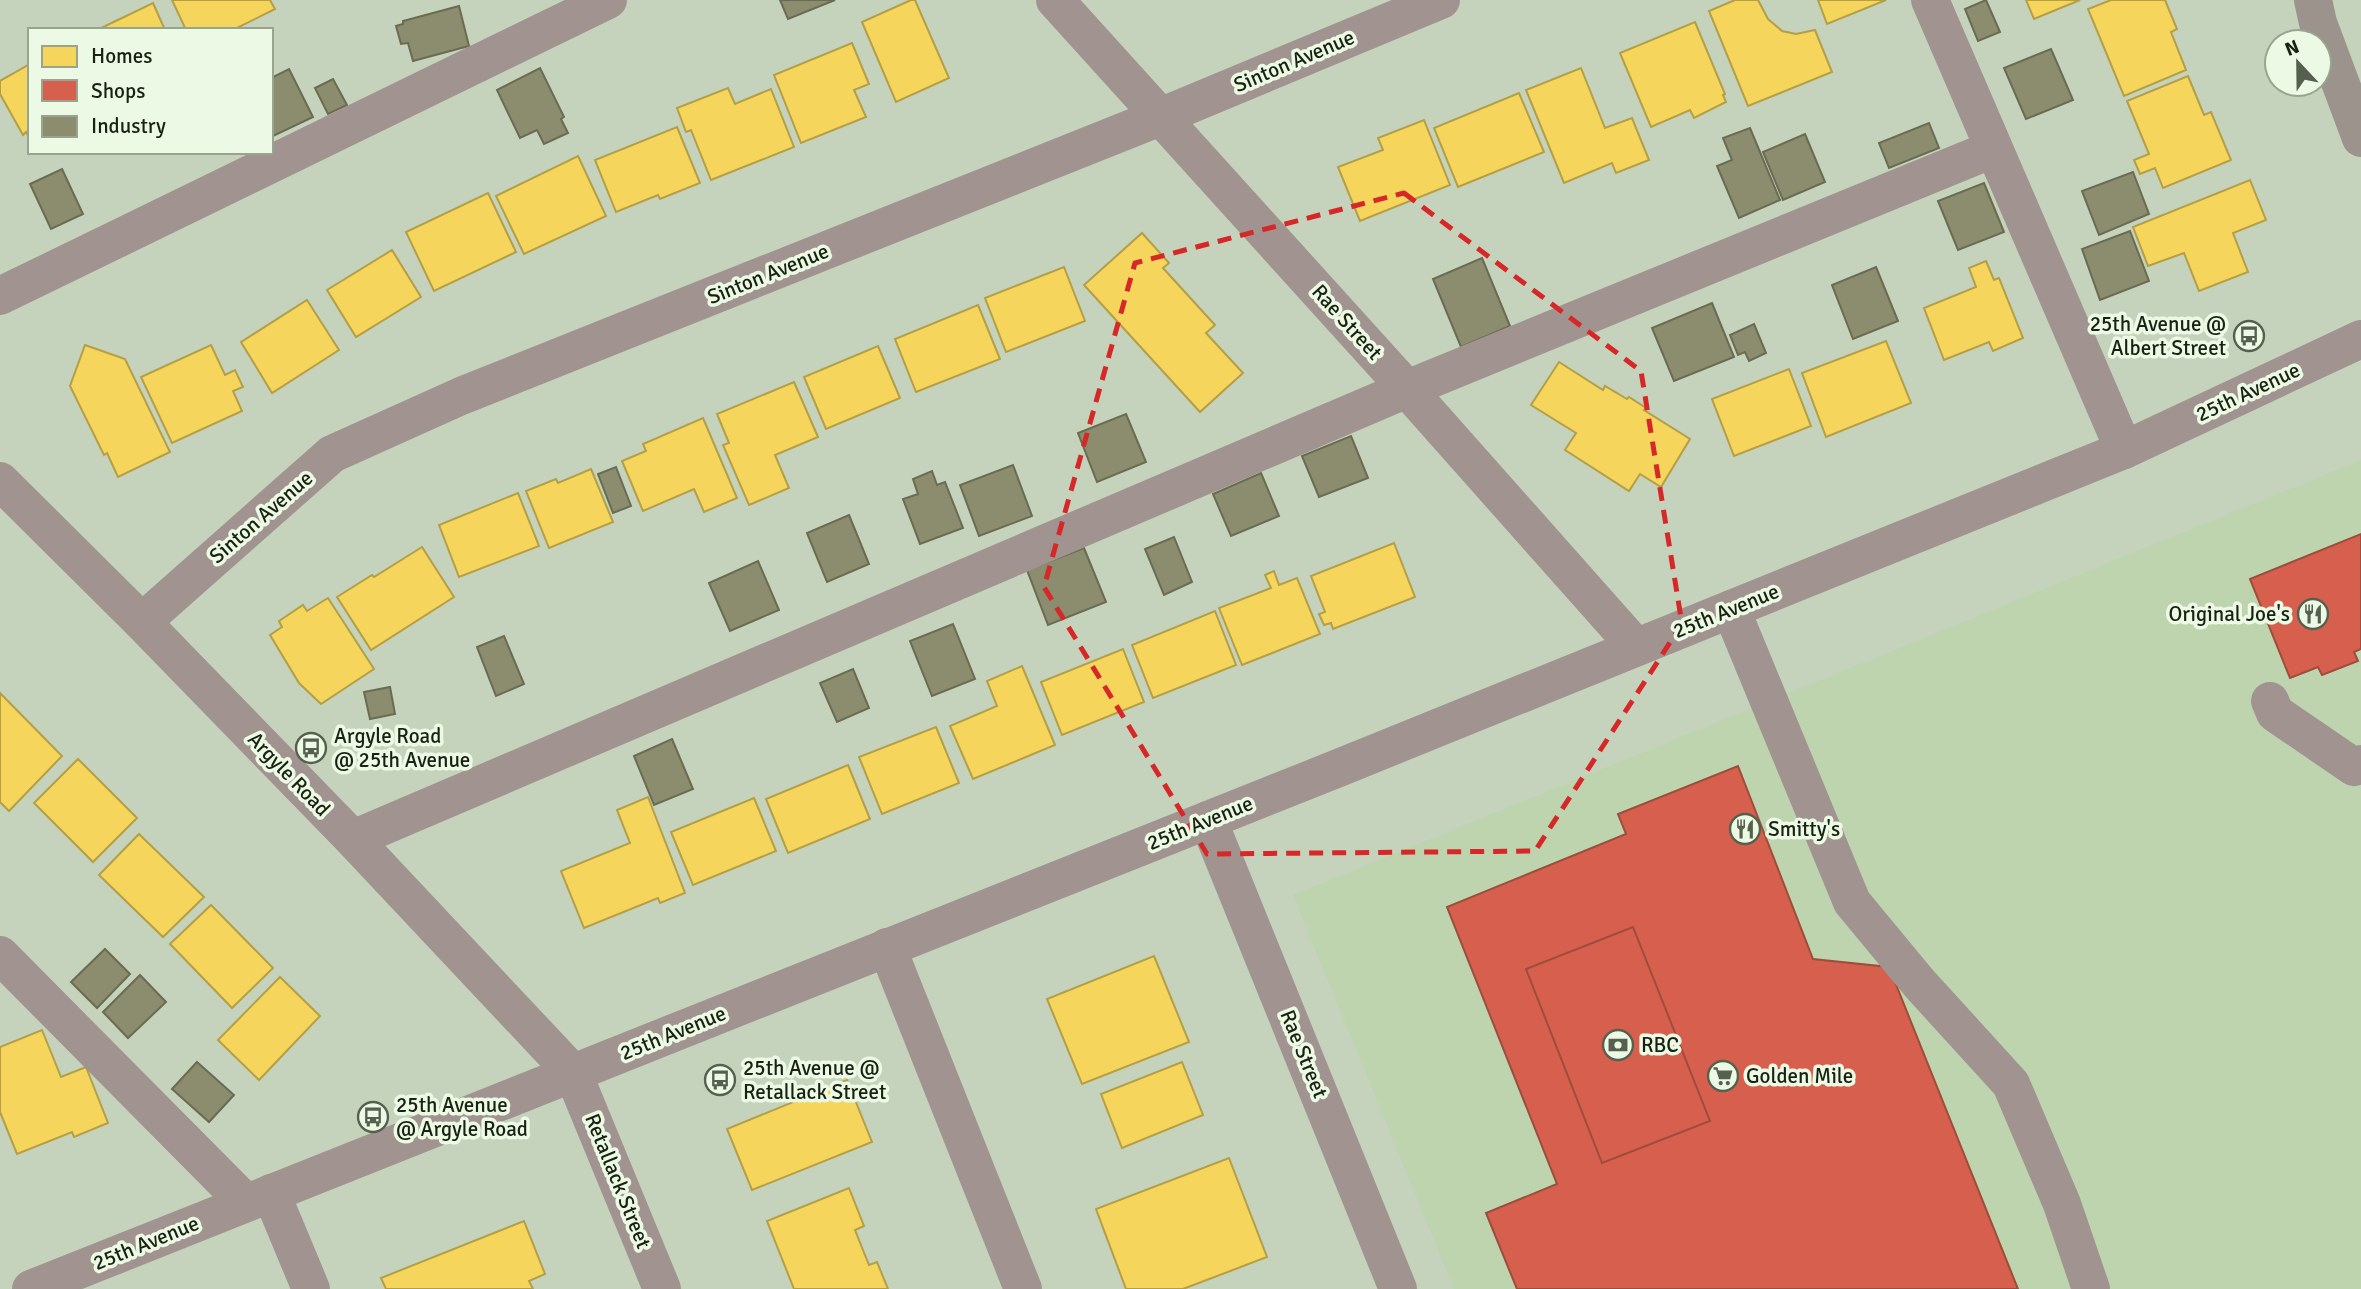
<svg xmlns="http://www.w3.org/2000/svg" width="2361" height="1289" font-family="Signika,sans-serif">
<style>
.built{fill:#bdd4ae}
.homes{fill:#f6d55c;stroke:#b49f46;stroke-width:2}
.shops{fill:#d6604d;stroke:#9d4d3b;stroke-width:2}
.industry{fill:#8c8c6e;stroke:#6a6c52;stroke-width:2}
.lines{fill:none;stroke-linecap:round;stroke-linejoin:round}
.minor{stroke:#a19490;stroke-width:38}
.major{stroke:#9c938c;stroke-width:38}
.marked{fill:none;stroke:#d62828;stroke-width:5;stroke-dasharray:14 9;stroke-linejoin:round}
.labels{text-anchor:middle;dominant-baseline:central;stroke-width:7;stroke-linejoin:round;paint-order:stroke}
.street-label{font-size:21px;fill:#192212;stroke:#ecf9e4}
.poi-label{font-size:21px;fill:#192212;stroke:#ecf9e4;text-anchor:start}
</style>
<rect width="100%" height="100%" fill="#c5d3bc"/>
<polygon class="built" points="2361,460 2361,1289 1454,1289 1293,895"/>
<g class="homes">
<polygon points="172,0 270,0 275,9 233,30 186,30"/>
<polygon points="911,0 915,0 949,78 896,102 862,22"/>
<polygon points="1735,0 1758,0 1768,19 1782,31 1796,34 1815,30 1832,72 1748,106 1709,11"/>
<polygon points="1818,0 1886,0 1827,24"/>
<polygon points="2026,0 2080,0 2034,19"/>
<polygon points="2111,0 2165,0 2177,29 2171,32 2186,70 2124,96 2088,9"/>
<polygon points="153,3 165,30 97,30"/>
<polygon points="1695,22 1725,94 1723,95 1726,102 1694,118 1690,110 1651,127 1620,53"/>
<polygon points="852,43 869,84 854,90 866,117 801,143 774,75"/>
<polygon points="30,64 30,139 26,132 23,135 0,94 0,81"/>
<polygon points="1581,68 1605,128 1632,118 1649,160 1616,173 1612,163 1564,183 1526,90"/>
<polygon points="2188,76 2204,115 2211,112 2231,160 2163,188 2155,168 2140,174 2134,160 2149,154 2127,101"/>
<polygon points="728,88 735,104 771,89 794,147 711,180 691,130 686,132 677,108"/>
<polygon points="1519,93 1544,152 1458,187 1434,128"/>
<polygon points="1424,120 1450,185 1360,221 1338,167 1383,150 1378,138"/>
<polygon points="677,127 700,183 660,199 658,195 616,212 595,160"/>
<polygon points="578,156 606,216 524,254 496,196"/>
<polygon points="2250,180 2266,220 2233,233 2248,272 2199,291 2184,253 2148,266 2133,227"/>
<polygon points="488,193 516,252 434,291 406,232"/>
<polygon points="1142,233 1169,263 1163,268 1215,325 1206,333 1243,373 1200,412 1084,285"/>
<polygon points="392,250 421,297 356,337 327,290"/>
<polygon points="1986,261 1994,280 1999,278 2023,338 1993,351 1989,342 1944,360 1924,308 1976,287 1969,268"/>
<polygon points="1064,267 1085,321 1006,352 985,298"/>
<polygon points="307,300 339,350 272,393 241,342"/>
<polygon points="978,305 1000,359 916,392 895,339"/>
<polygon points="1886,341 1911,403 1826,437 1802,373"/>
<polygon points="85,345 125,359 170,452 118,477 107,453 104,455 70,386"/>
<polygon points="211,345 225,375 235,370 243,387 233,391 242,411 172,443 141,377"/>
<polygon points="878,346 900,398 826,429 804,377"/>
<polygon points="1559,362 1603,390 1605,386 1627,399 1629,397 1646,408 1644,410 1690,439 1661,487 1640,474 1629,491 1565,450 1576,433 1531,405"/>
<polygon points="1789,369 1811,426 1734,456 1712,399"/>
<polygon points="794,382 818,437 775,455 789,488 749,505 723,445 729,443 717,414"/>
<polygon points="703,418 737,498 704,512 694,489 643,511 622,461 646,451 643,444"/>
<polygon points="591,469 613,522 549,548 526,491 556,479 558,483"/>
<polygon points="518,493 539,546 459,577 439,525"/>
<polygon points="1394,543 1415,597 1333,629 1331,623 1324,625 1319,614 1325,612 1311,576"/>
<polygon points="422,547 454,597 371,650 337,597 372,575 374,577"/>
<polygon points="1274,571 1279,585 1297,578 1320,634 1242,665 1219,608 1271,588 1265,575"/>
<polygon points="328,598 374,669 321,704 299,683 270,635 282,627 279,621 303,605 307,611"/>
<polygon points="1215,611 1236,665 1153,698 1132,645"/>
<polygon points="1123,649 1144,702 1062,735 1041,682"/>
<polygon points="1022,666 1055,745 973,779 950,726 997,706 987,681"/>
<polygon points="0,693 62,756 9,811 0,802"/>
<polygon points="936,727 959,783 882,814 859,757"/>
<polygon points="78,759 137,818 93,862 34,803"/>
<polygon points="848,765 870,819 788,853 766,799"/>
<polygon points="648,797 685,893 660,903 658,898 584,928 561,871 630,843 617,810"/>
<polygon points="754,798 776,851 693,885 671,832"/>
<polygon points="139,834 204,897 163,937 99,875"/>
<polygon points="211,905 273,968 232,1008 170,944"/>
<polygon points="1154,956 1189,1042 1082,1084 1047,999"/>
<polygon points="280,977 320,1016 259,1080 218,1040"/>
<polygon points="42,1030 61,1077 86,1067 108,1123 74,1137 72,1132 17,1154 0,1112 0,1047"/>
<polygon points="1182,1062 1203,1115 1122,1148 1101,1094"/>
<polygon points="847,1080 872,1142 752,1190 727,1129"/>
<polygon points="1229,1158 1267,1257 1183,1289 1126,1289 1096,1209"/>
<polygon points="849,1188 864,1226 855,1230 869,1265 877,1262 888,1289 794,1289 767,1221"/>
<polygon points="524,1221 545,1274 529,1281 533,1289 386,1289 381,1278"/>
</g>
<g class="shops">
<polygon points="2361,534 2361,649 2354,652 2358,661 2322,675 2318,667 2290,678 2250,579"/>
<polygon points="1738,766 1813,959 1889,967 2018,1289 1517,1289 1486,1213 1557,1184 1447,907 1626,834 1618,814"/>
<polygon points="1633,927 1710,1121 1602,1163 1526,969"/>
</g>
<g class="industry">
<polygon points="780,0 835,0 788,19"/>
<polygon points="1986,0 2000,32 1978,41 1965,9"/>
<polygon points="459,6 469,46 413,61 408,43 401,44 396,26 403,24 403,21"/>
<polygon points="2051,49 2073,100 2026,119 2004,68"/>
<polygon points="540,68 564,117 561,119 568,133 544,144 537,130 520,138 497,90"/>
<polygon points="289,69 313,117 271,137 271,78"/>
<polygon points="333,79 347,105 328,114 315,88"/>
<polygon points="1929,123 1939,148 1889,168 1879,143"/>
<polygon points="1750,128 1780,200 1739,218 1717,166 1732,160 1723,138"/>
<polygon points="1805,134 1825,182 1783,200 1763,152"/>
<polygon points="62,169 83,214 51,229 30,184"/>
<polygon points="2133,172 2149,214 2099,235 2082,191"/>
<polygon points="1984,183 2004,232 1958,250 1938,201"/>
<polygon points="2130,231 2149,281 2100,300 2082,249"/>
<polygon points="1482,258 1510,326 1461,347 1433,279"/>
<polygon points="1876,267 1898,321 1853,339 1832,285"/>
<polygon points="1712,303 1734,357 1674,381 1652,328"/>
<polygon points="1754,324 1766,353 1749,361 1745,352 1738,355 1730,335"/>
<polygon points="1126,414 1146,462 1097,482 1078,433"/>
<polygon points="1351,436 1368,478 1319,497 1302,456"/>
<polygon points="1013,465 1032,516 979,536 960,485"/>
<polygon points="616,467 631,506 613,513 598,474"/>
<polygon points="932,471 937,485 945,482 963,528 920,544 903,499 918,494 913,479"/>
<polygon points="1261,473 1279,516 1231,536 1213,494"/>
<polygon points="849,515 869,564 827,582 807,533"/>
<polygon points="1174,537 1192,582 1164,595 1145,549"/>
<polygon points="1084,548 1106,602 1048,625 1027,570"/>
<polygon points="758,561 779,610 730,631 709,583"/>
<polygon points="953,624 975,679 932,696 910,641"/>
<polygon points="504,636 524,684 496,696 477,647"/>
<polygon points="853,669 869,708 837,722 820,683"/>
<polygon points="390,687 395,714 370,719 364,692"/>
<polygon points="672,739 693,789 654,805 634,756"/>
<polygon points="105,949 130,974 97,1008 71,982"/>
<polygon points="140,975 166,1002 128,1038 103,1012"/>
<polygon points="197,1062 234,1095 209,1122 172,1089"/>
</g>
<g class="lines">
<g class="minor">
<polyline points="1055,0 1407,389 1636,647"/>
<polyline points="1930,0 2124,450"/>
<polyline points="0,296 608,0"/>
<polyline points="0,481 142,622 353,839 573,1073 662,1289"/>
<polyline points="1731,609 1852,902 1919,983 2011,1084 2062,1204 2091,1289"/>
<polyline points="142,622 332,454 461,396 1160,117 1441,0"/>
<polyline points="2270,701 2275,713 2354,767 2361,764"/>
<polyline points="1208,820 1398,1289"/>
<polyline points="353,839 1407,389 1993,149"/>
<polyline points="887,947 1023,1289"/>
<polyline points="0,955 246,1203"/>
<polyline points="271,1193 311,1289"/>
<polyline points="31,1289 1341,767 2124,450 2361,339"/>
</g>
<polyline class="major" points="2313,0 2318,23 2361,138"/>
</g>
<path class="marked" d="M 1404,193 L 1641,371 L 1682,624 L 1535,851 L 1207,854 L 1044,587 L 1135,263 Z"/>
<defs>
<g id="bus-ring" transform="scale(1.575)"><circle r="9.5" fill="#ecf9e4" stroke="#55604e" stroke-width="1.5"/><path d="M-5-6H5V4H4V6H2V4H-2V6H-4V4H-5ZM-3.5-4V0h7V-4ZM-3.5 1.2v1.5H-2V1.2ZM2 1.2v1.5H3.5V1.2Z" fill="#55604e"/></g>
<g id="restaurant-ring" transform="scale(1.575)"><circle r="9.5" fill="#ecf9e4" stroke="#55604e" stroke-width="1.5"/><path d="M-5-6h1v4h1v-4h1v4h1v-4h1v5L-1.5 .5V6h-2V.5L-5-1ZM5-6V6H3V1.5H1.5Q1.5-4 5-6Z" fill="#55604e"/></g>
<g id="bank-ring" transform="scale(1.575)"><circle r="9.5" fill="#ecf9e4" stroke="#55604e" stroke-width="1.5"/><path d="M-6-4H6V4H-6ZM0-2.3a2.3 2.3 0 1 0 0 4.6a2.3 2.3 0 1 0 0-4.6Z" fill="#55604e"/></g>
<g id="supermarket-ring" transform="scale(1.575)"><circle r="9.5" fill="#ecf9e4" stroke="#55604e" stroke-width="1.5"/><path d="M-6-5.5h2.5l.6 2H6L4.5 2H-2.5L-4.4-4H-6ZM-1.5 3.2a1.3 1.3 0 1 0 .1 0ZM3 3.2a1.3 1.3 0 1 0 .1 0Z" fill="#55604e"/></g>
</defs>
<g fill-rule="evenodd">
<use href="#bus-ring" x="2249" y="336"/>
<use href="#restaurant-ring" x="2313" y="614"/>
<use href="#bus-ring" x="311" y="748"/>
<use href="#restaurant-ring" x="1745" y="829"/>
<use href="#bank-ring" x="1618" y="1045"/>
<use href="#supermarket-ring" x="1723" y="1076"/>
<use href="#bus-ring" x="720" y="1080"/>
<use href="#bus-ring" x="373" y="1117"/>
</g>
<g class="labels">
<g class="street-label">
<text transform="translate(1294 61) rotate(-23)">Sinton Avenue</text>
<text transform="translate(768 274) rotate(-22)">Sinton Avenue</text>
<text transform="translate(1347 322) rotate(48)">Rae Street</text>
<text transform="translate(2248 392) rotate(-25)">25th Avenue</text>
<text transform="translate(261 517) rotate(-41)">Sinton Avenue</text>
<text transform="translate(1726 611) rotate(-22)">25th Avenue</text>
<text transform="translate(289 774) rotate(46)">Argyle Road</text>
<text transform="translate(1200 823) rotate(-22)">25th Avenue</text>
<text transform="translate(673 1033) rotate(-22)">25th Avenue</text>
<text transform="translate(1304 1054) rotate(68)">Rae Street</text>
<text transform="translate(618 1181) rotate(68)">Retallack Street</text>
<text transform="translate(146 1243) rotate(-22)">25th Avenue</text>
</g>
<g class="poi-label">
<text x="2226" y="324" text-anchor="end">25th Avenue @<tspan x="2226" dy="24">Albert Street</tspan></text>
<text x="2290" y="614" text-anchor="end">Original Joe's</text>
<text x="334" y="736">Argyle Road<tspan x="334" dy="24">@ 25th Avenue</tspan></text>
<text x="1768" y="829">Smitty's</text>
<text x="1641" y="1045">RBC</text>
<text x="743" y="1068">25th Avenue @<tspan x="743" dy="24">Retallack Street</tspan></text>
<text x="1746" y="1076">Golden Mile</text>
<text x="396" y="1105">25th Avenue<tspan x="396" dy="24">@ Argyle Road</tspan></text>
</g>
</g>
<rect x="28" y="28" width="245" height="126" fill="#ecf9e4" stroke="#98a390" stroke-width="2"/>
<rect x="42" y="46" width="35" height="21" fill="#f6d55c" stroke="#98a390" stroke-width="2"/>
<text x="91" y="63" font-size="21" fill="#192212">Homes</text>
<rect x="42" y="80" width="35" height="21" fill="#d6604d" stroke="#98a390" stroke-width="2"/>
<text x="91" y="98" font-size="21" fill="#192212">Shops</text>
<rect x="42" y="116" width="35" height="21" fill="#8c8c6e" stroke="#98a390" stroke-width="2"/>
<text x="91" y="133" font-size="21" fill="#192212">Industry</text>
<g transform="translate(2298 63) rotate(338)"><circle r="33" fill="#ecf9e4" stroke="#98a390" stroke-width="2"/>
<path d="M0-5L12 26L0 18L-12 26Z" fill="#55604e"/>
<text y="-10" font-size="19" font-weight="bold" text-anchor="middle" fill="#192212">N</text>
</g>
</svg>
